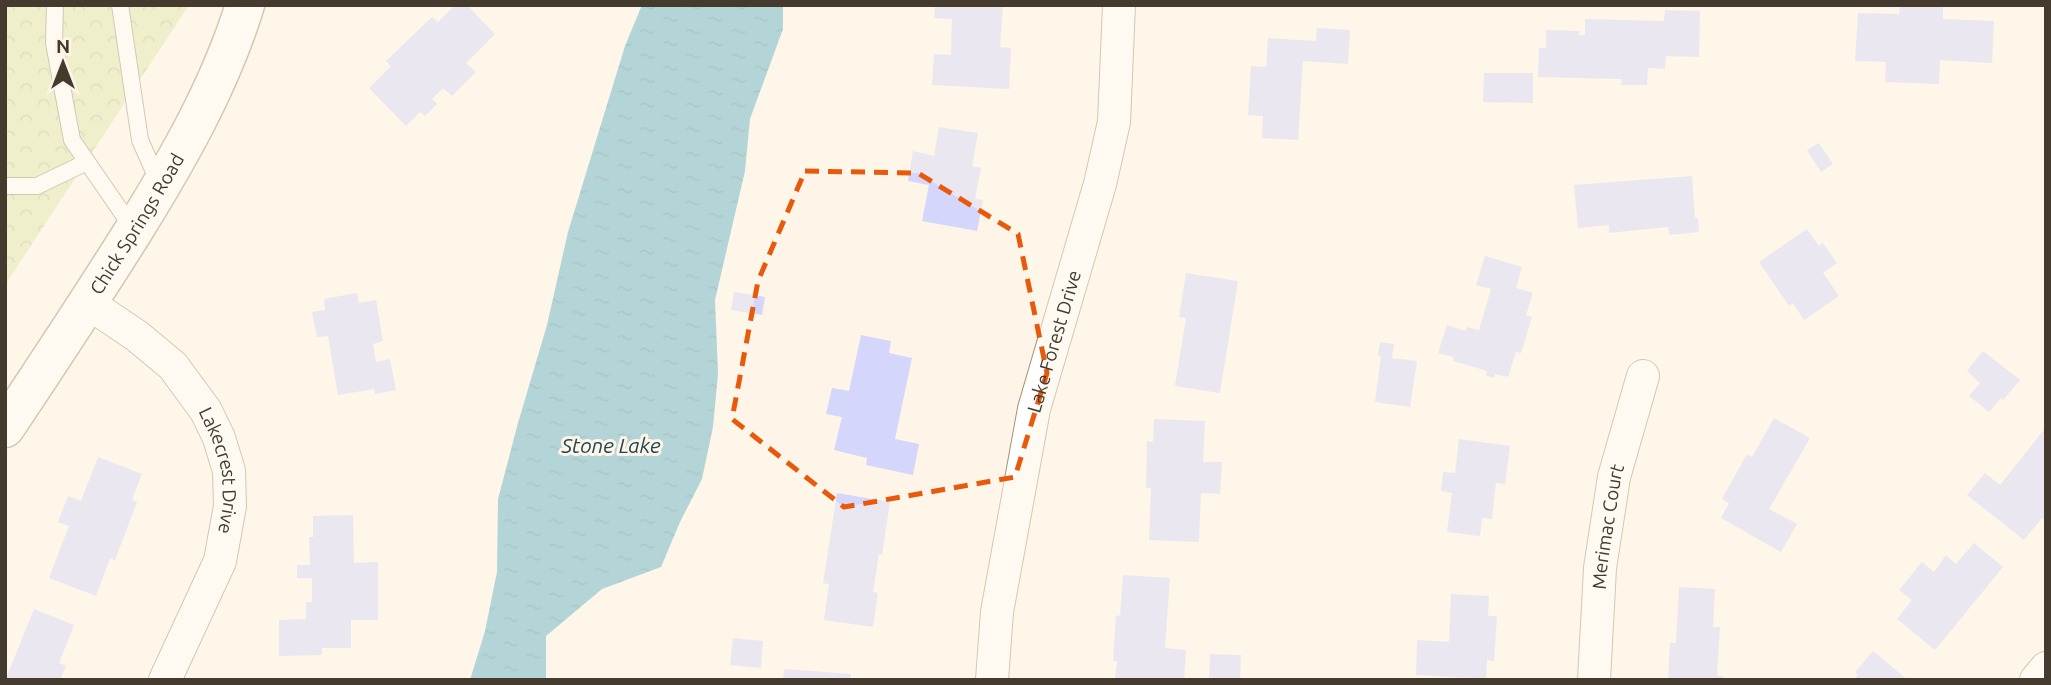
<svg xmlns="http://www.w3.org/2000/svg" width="2051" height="685" font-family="Ubuntu,sans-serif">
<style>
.forest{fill:url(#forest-crowns)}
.water{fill:url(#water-ripples)}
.building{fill:#d4d6fb}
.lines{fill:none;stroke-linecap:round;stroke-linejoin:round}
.service-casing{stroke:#a38f71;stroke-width:18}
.minor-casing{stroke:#a38f71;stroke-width:34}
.tertiary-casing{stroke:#a38f71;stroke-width:41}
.service{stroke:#fff;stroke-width:16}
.minor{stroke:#fff;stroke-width:32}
.tertiary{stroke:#fff;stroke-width:38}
.marked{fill:none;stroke:#e8590c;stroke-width:5;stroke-dasharray:14 9;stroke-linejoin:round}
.labels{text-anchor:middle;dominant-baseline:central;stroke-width:6;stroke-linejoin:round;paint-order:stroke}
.street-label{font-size:19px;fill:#443b2e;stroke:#fef5e8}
.water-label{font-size:21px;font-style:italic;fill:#214751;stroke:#fef5e8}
</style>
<defs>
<pattern id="forest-crowns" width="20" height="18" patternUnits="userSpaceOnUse" patternTransform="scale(1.75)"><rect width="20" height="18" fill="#dee6ab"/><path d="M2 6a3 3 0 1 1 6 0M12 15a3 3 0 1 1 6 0" fill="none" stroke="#c0c693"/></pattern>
<pattern id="water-ripples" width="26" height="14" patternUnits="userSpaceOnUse" patternTransform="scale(1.75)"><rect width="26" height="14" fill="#5badc3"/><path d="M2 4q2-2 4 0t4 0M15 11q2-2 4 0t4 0" fill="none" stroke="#4d8e9f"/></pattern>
</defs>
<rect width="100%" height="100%" fill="#fef5e8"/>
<polygon class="forest" points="5,5 189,5 5,285"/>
<polygon class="water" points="642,5 783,5 783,29 750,119 745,171 715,300 718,374 713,427 702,479 680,522 661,567 602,589 546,636 546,680 470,680 485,631 497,572 498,499 518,423 547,325 568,232 625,46"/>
<g class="building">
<polygon points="455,5 467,5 495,34 466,63 476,72 452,96 443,88 432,99 437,104 425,116 420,112 406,126 369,88 391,66 386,61 432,17 438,22"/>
<polygon points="935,5 1003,5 1000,47 1011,48 1009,89 932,85 934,54 951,55 952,19 934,18"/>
<polygon points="1900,5 1943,5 1943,19 1994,21 1992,63 1940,60 1939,84 1885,82 1886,62 1855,61 1858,13 1899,14"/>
<polygon points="1665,10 1700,11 1699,57 1666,56 1665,69 1648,68 1647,85 1621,85 1622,79 1538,77 1539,48 1546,48 1546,30 1579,31 1579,35 1585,35 1585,19 1664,21"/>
<polygon points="1317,28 1350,30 1348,64 1303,61 1298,140 1262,138 1263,116 1248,115 1251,66 1266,67 1268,38 1316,41"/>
<polygon points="1484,73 1533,73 1533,103 1483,102"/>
<polygon points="939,127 978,133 972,166 981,168 975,199 983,200 977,231 922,221 929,185 908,181 913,151 934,156"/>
<polygon points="1819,143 1833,164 1821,172 1807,150"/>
<polygon points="1692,176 1695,218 1698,218 1699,232 1669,235 1668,227 1609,233 1609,225 1578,228 1574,185"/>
<polygon points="1807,229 1819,246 1823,243 1837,263 1823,273 1839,296 1804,320 1793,303 1789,306 1759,262"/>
<polygon points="1485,256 1522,267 1516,288 1533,293 1526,315 1532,317 1521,353 1516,352 1508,377 1495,374 1494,378 1486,376 1487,371 1453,361 1454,357 1438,353 1447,325 1465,331 1467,327 1479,330 1491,289 1476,285"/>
<polygon points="1186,273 1238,281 1220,393 1175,386 1186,318 1179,317"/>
<polygon points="734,292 765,297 762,315 731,310"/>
<polygon points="357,293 359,303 376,300 383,341 373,344 376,362 390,359 396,390 375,394 374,389 338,395 328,336 317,337 312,312 325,310 324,299"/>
<polygon points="861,335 891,341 889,353 912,358 895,439 919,444 913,475 866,465 867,458 834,450 842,417 826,414 832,388 849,391"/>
<polygon points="1380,342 1394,344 1392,358 1417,361 1410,407 1375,402 1381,356 1378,355"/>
<polygon points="1983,351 2020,380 2003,400 2001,398 1989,412 1969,396 1980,383 1967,371"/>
<polygon points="1774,418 1810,438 1769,509 1797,524 1781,552 1721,518 1729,503 1722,499 1747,454 1752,457"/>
<polygon points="1154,419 1205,421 1203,462 1222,462 1220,494 1201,493 1199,542 1149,540 1151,488 1146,488 1147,441 1153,442"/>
<polygon points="2046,427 2046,521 2042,518 2024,540 1967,495 1985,473 2000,485"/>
<polygon points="1459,439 1510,446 1505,484 1496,483 1492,519 1482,518 1480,536 1447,532 1452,493 1441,491 1443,472 1455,473"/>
<polygon points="98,457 142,474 132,500 137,502 115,560 110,558 96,596 49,578 69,526 58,522 68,496 81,501"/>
<polygon points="837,493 890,502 882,555 879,554 873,592 878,593 873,627 824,620 829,584 823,583"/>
<polygon points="353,515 354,563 378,562 378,620 351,620 351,648 322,648 322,655 279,656 279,620 306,619 306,602 312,602 312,578 297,578 297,565 310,565 309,537 313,537 313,516"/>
<polygon points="1974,543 2003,567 1935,650 1897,619 1912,600 1899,590 1922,562 1934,572 1946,555 1956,564"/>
<polygon points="1123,575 1170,578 1165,648 1186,650 1184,680 1115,678 1117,661 1113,661 1116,615 1120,616"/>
<polygon points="1679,587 1715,589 1713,627 1720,627 1717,676 1723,676 1723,680 1668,680 1670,643 1676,643"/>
<polygon points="1451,594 1489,596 1488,616 1497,616 1494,661 1487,660 1486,679 1416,675 1417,640 1449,642"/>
<polygon points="34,609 74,625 59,663 66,666 60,680 5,680 5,676 7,676"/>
<polygon points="733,638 763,641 761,668 730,665"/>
<polygon points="1873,651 1908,680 1854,680 1858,675 1855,672"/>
<polygon points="1210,654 1241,655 1240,680 1209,680"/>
<polygon points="784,669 851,674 851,680 783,680"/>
</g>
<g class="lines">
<g class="service-casing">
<g id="service">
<polyline points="55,5 54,43 72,140 134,230"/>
<polyline points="120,5 140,140 159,183"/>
<polyline points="5,186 37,186 87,162"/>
</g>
</g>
<g class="minor-casing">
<g id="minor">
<path id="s1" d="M 88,303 L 137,336 L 173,366 L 206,411 L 219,438 L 229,471 L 230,506 L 220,561 L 165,680"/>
<path id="s2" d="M 992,680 L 997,612 L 1034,409 L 1100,184 L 1114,122 L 1119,5"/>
<path id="s3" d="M 1594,680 L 1600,568 L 1614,477 L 1643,376"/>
<polyline points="2036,680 2046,668"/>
</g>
</g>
<g class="tertiary-casing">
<g id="tertiary">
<path id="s4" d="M 5,428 C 49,362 92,297 134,230 C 178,159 220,86 245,5"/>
</g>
</g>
<use href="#service" class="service"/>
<use href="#minor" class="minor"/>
<use href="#tertiary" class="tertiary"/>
</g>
<path d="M0 0H2051V685H0ZM 805,171 L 918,173 L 1018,234 L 1047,373 L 1015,477 L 844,507 L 732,419 L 758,281 Z" fill="#fef5e8" fill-opacity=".55" fill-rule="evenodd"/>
<path class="marked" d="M 805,171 L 918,173 L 1018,234 L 1047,373 L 1015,477 L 844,507 L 732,419 L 758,281 Z"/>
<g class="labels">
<g class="street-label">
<text stroke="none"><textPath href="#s4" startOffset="243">Chick Springs Road</textPath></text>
<text stroke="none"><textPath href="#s2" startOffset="345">Lake Forest Drive</textPath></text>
<text stroke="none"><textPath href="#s1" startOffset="224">Lakecrest Drive</textPath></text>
<text stroke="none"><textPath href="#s3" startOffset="154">Merimac Court</textPath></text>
</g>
<g class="water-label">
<text x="611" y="445">Stone Lake</text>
</g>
</g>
<rect width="2051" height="685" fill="none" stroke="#443b2e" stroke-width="14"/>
<g transform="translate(63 63)" stroke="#fef5e8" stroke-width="5" paint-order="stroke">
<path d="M0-5L12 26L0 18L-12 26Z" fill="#443b2e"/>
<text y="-10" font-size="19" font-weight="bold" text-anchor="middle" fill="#443b2e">N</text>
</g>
</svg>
